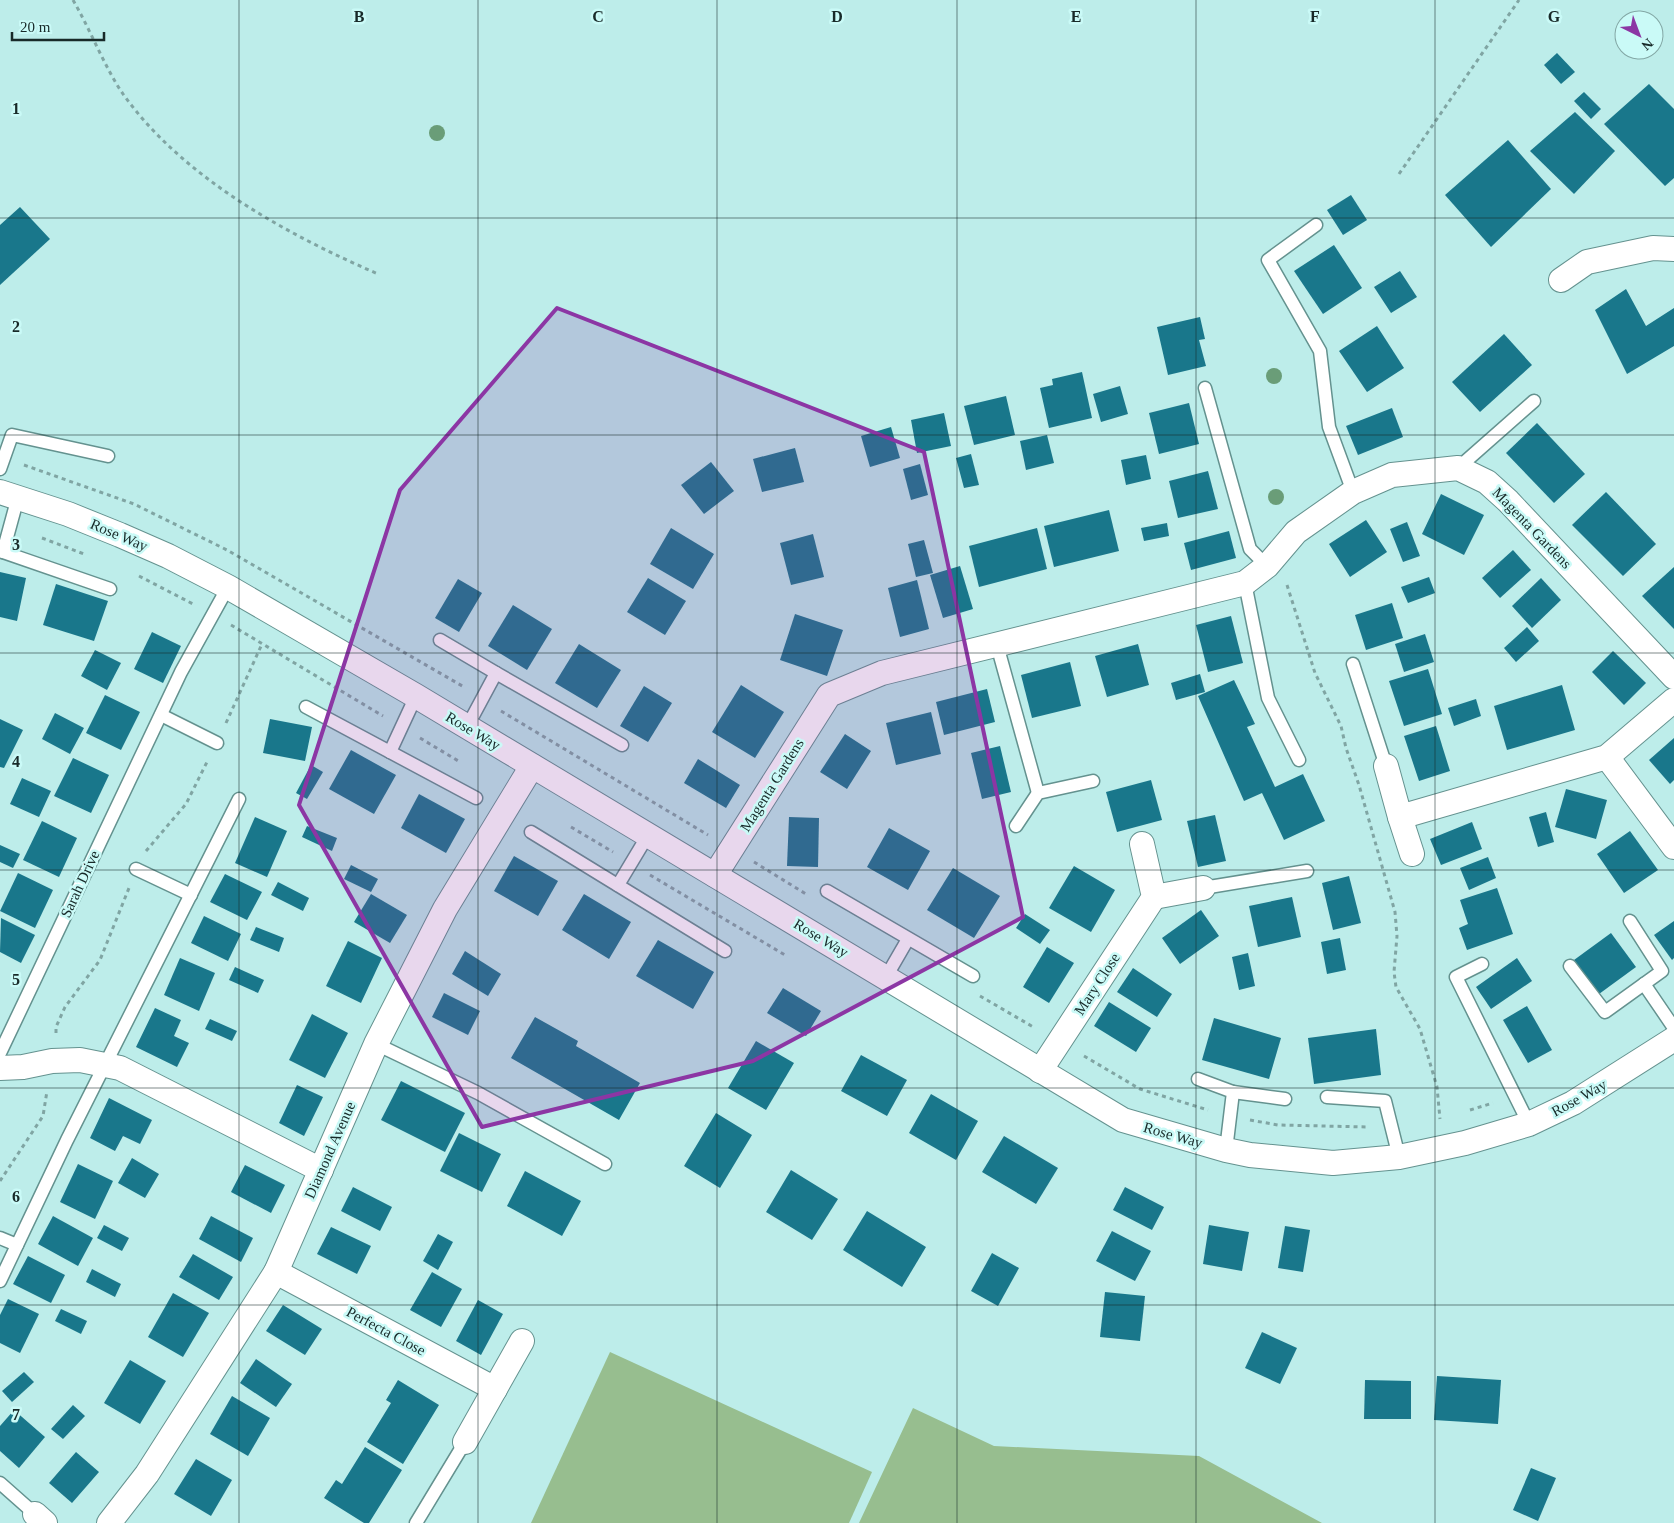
<svg xmlns="http://www.w3.org/2000/svg" width="1674" height="1523" font-family="'Times New Roman',serif">
<style>
.green{fill:#97be8f}
.building{fill:#19778b}
.lines{fill:none;stroke-linecap:round;stroke-linejoin:round}
.lane-casing{stroke:#64928f;stroke-width:15}
.street-casing{stroke:#64928f;stroke-width:26}
.path{stroke:#80a5a3;stroke-width:3;stroke-dasharray:4 4;stroke-linecap:butt}
.lane{stroke:#fff;stroke-width:12}
.street{stroke:#fff;stroke-width:24}
.tree{fill:#6a9d78}
.marked{fill:#8c36a4;fill-opacity:0.2;stroke:#8c36a4;stroke-width:4;stroke-linejoin:round}
.grid{fill:none;stroke:#182a29;stroke-width:1;stroke-opacity:0.55}
.labels{text-anchor:middle;dominant-baseline:central;stroke-width:5;stroke-linejoin:round;paint-order:stroke}
.street-label{font-size:15px;fill:#182a29;stroke:#cafaf7}
.grid-label{font-size:16px;text-anchor:middle;font-weight:bold;fill:#182a29;stroke:#cafaf7;stroke-width:5;stroke-linejoin:round;paint-order:stroke}
</style>
<rect width="100%" height="100%" fill="#bdedea"/>
<g class="green">
<polygon points="610,1352 872,1472 849,1523 531,1523"/>
<polygon points="913,1408 994,1446 1199,1456 1322,1523 859,1523"/>
</g>
<g class="building">
<polygon points="1557,53 1575,72 1561,84 1544,65"/>
<polygon points="1649,84 1674,109 1674,178 1665,186 1604,124"/>
<polygon points="1584,92 1601,109 1591,119 1574,101"/>
<polygon points="1575,112 1615,151 1574,194 1530,151"/>
<polygon points="1508,140 1551,189 1491,247 1445,195"/>
<polygon points="1351,195 1367,220 1343,235 1327,210"/>
<polygon points="20,207 50,239 0,285 0,225"/>
<polygon points="1334,245 1362,288 1323,314 1294,271"/>
<polygon points="1400,271 1417,297 1391,313 1374,287"/>
<polygon points="1626,289 1646,326 1674,308 1674,346 1627,374 1595,310"/>
<polygon points="1200,317 1205,339 1199,340 1206,366 1168,375 1157,327"/>
<polygon points="1377,326 1404,368 1367,392 1339,351"/>
<polygon points="1504,334 1532,365 1480,412 1452,382"/>
<polygon points="1082,372 1092,418 1049,428 1040,388 1053,385 1052,379"/>
<polygon points="1120,386 1128,414 1101,422 1093,394"/>
<polygon points="1006,396 1015,435 974,445 964,406"/>
<polygon points="1189,403 1199,444 1159,454 1149,413"/>
<polygon points="1392,408 1403,437 1358,455 1346,426"/>
<polygon points="944,413 951,446 917,453 911,420"/>
<polygon points="1537,423 1585,474 1554,503 1506,453"/>
<polygon points="891,427 900,458 870,467 861,436"/>
<polygon points="1047,435 1054,463 1026,470 1020,441"/>
<polygon points="795,448 804,482 762,492 753,459"/>
<polygon points="971,454 979,485 964,488 956,458"/>
<polygon points="1146,455 1151,479 1126,485 1121,460"/>
<polygon points="711,462 734,491 704,514 681,485"/>
<polygon points="920,464 928,495 911,500 903,469"/>
<polygon points="1208,471 1218,509 1178,518 1169,481"/>
<polygon points="1606,492 1656,544 1623,576 1572,525"/>
<polygon points="1441,494 1484,515 1464,555 1422,534"/>
<polygon points="1109,510 1119,551 1054,567 1044,526"/>
<polygon points="1366,520 1387,552 1350,577 1329,544"/>
<polygon points="1407,522 1420,556 1403,562 1390,529"/>
<polygon points="1167,523 1169,536 1144,541 1141,528"/>
<polygon points="671,528 714,554 693,589 650,564"/>
<polygon points="1037,528 1047,569 979,587 969,546"/>
<polygon points="1229,531 1236,558 1191,570 1184,543"/>
<polygon points="813,534 824,577 791,585 780,543"/>
<polygon points="924,540 933,573 916,577 908,544"/>
<polygon points="1513,550 1531,570 1500,598 1482,578"/>
<polygon points="960,566 973,609 943,618 930,575"/>
<polygon points="1674,567 1674,629 1642,596"/>
<polygon points="0,572 26,578 17,621 0,617"/>
<polygon points="1429,577 1435,593 1408,603 1401,587"/>
<polygon points="648,578 686,601 665,635 627,612"/>
<polygon points="1541,578 1561,600 1532,628 1512,606"/>
<polygon points="458,579 482,593 459,632 435,618"/>
<polygon points="917,580 929,629 900,637 888,588"/>
<polygon points="56,584 108,601 94,641 43,625"/>
<polygon points="1392,603 1403,638 1366,650 1355,615"/>
<polygon points="513,605 552,629 527,670 488,646"/>
<polygon points="795,614 843,630 827,676 780,660"/>
<polygon points="1231,616 1243,663 1208,672 1196,625"/>
<polygon points="1527,627 1539,641 1516,662 1504,648"/>
<polygon points="152,632 181,646 163,683 134,669"/>
<polygon points="1425,634 1434,662 1404,672 1395,644"/>
<polygon points="579,644 621,670 597,708 555,683"/>
<polygon points="1138,644 1149,685 1107,697 1095,656"/>
<polygon points="95,650 121,663 107,690 81,676"/>
<polygon points="1613,651 1646,683 1624,705 1592,672"/>
<polygon points="1070,662 1081,706 1032,718 1021,675"/>
<polygon points="1428,669 1442,714 1404,726 1389,681"/>
<polygon points="1200,674 1205,692 1176,700 1171,683"/>
<polygon points="1234,680 1255,724 1247,727 1275,787 1303,774 1325,821 1284,840 1262,793 1244,801 1198,696"/>
<polygon points="741,685 784,712 755,758 712,732"/>
<polygon points="1562,685 1575,730 1507,750 1494,706"/>
<polygon points="644,686 672,703 648,742 620,726"/>
<polygon points="987,689 995,722 944,735 936,702"/>
<polygon points="105,695 140,712 121,750 86,733"/>
<polygon points="1476,699 1481,716 1454,726 1448,708"/>
<polygon points="931,712 941,754 896,765 886,723"/>
<polygon points="55,713 84,728 70,754 42,739"/>
<polygon points="0,719 23,730 4,768 0,767"/>
<polygon points="270,719 312,727 305,761 263,753"/>
<polygon points="1436,726 1450,771 1419,781 1404,736"/>
<polygon points="845,734 871,751 847,789 820,772"/>
<polygon points="1674,738 1674,780 1670,784 1649,760"/>
<polygon points="1000,746 1011,792 982,799 971,753"/>
<polygon points="351,750 396,775 374,814 329,789"/>
<polygon points="73,758 109,775 91,813 54,796"/>
<polygon points="698,759 740,785 726,808 684,783"/>
<polygon points="311,765 323,772 307,799 296,793"/>
<polygon points="22,778 51,791 39,817 10,804"/>
<polygon points="1151,780 1162,820 1117,832 1106,792"/>
<polygon points="1566,789 1607,800 1596,839 1555,827"/>
<polygon points="419,794 465,819 446,853 401,828"/>
<polygon points="1546,812 1554,842 1538,847 1529,817"/>
<polygon points="1215,815 1226,861 1198,867 1187,821"/>
<polygon points="255,817 287,831 267,877 235,863"/>
<polygon points="789,817 819,818 818,867 787,866"/>
<polygon points="42,821 77,838 59,877 23,860"/>
<polygon points="1472,822 1482,849 1441,865 1430,839"/>
<polygon points="307,826 337,838 332,851 302,837"/>
<polygon points="889,828 930,851 908,890 867,867"/>
<polygon points="1630,831 1658,870 1624,893 1597,854"/>
<polygon points="0,845 20,854 13,868 0,862"/>
<polygon points="514,856 558,881 538,916 494,891"/>
<polygon points="1488,857 1496,878 1469,890 1460,868"/>
<polygon points="351,865 378,879 371,892 344,879"/>
<polygon points="1074,866 1115,890 1091,932 1049,908"/>
<polygon points="953,868 1000,896 974,938 927,910"/>
<polygon points="18,873 53,890 35,928 0,911"/>
<polygon points="225,874 262,892 247,920 210,902"/>
<polygon points="1349,876 1361,923 1333,930 1322,883"/>
<polygon points="278,882 309,898 303,911 271,895"/>
<polygon points="1497,888 1513,934 1467,950 1459,928 1468,924 1460,900"/>
<polygon points="371,894 407,915 390,943 354,922"/>
<polygon points="584,894 631,922 609,959 562,930"/>
<polygon points="1292,897 1301,937 1258,947 1249,906"/>
<polygon points="1201,910 1219,936 1180,964 1162,938"/>
<polygon points="1025,914 1050,930 1040,944 1016,928"/>
<polygon points="204,916 241,934 228,961 191,943"/>
<polygon points="1,918 35,935 21,963 0,952"/>
<polygon points="1674,921 1674,958 1672,960 1654,935"/>
<polygon points="256,927 284,938 279,952 250,940"/>
<polygon points="1611,933 1636,967 1599,994 1574,960"/>
<polygon points="1340,938 1346,970 1327,974 1321,942"/>
<polygon points="658,940 714,972 693,1009 636,976"/>
<polygon points="348,941 382,958 361,1003 326,986"/>
<polygon points="1047,947 1074,963 1049,1003 1023,987"/>
<polygon points="465,951 501,974 488,996 452,974"/>
<polygon points="1248,953 1255,986 1239,990 1232,957"/>
<polygon points="180,958 215,973 199,1011 164,995"/>
<polygon points="1517,958 1532,981 1491,1009 1476,987"/>
<polygon points="235,967 264,980 258,993 229,980"/>
<polygon points="1133,968 1172,994 1157,1017 1117,992"/>
<polygon points="783,988 821,1011 806,1036 767,1013"/>
<polygon points="444,993 480,1011 468,1035 432,1017"/>
<polygon points="1109,1002 1151,1028 1136,1052 1094,1026"/>
<polygon points="1527,1006 1552,1050 1528,1063 1503,1020"/>
<polygon points="155,1008 181,1020 174,1036 189,1043 177,1067 136,1047"/>
<polygon points="312,1014 348,1033 325,1078 289,1060"/>
<polygon points="535,1017 578,1041 576,1046 640,1083 619,1120 511,1058"/>
<polygon points="1214,1018 1281,1038 1269,1079 1202,1060"/>
<polygon points="210,1019 237,1031 232,1041 205,1029"/>
<polygon points="1376,1029 1381,1075 1314,1084 1308,1038"/>
<polygon points="756,1041 794,1063 766,1110 728,1088"/>
<polygon points="861,1055 907,1080 887,1116 841,1091"/>
<polygon points="401,1081 465,1113 445,1152 381,1120"/>
<polygon points="297,1085 323,1097 304,1136 279,1123"/>
<polygon points="931,1094 978,1121 956,1160 909,1133"/>
<polygon points="109,1098 152,1120 140,1144 123,1136 115,1151 90,1138"/>
<polygon points="716,1113 752,1135 720,1188 684,1166"/>
<polygon points="459,1133 501,1154 482,1192 440,1171"/>
<polygon points="1004,1136 1058,1168 1036,1204 982,1172"/>
<polygon points="132,1158 159,1174 145,1198 118,1183"/>
<polygon points="78,1164 113,1181 95,1219 60,1202"/>
<polygon points="245,1165 285,1185 271,1213 231,1192"/>
<polygon points="791,1170 838,1199 812,1240 766,1212"/>
<polygon points="525,1171 581,1201 562,1236 507,1206"/>
<polygon points="353,1187 392,1207 380,1231 341,1211"/>
<polygon points="1125,1187 1164,1207 1152,1230 1113,1210"/>
<polygon points="867,1211 926,1247 902,1287 843,1250"/>
<polygon points="53,1216 93,1238 78,1266 38,1244"/>
<polygon points="211,1216 253,1238 241,1262 199,1239"/>
<polygon points="104,1225 129,1238 122,1251 97,1238"/>
<polygon points="1209,1225 1249,1232 1242,1271 1203,1264"/>
<polygon points="1285,1226 1310,1230 1303,1272 1278,1268"/>
<polygon points="331,1227 371,1246 357,1274 317,1254"/>
<polygon points="1112,1231 1151,1251 1135,1281 1096,1261"/>
<polygon points="438,1234 453,1242 438,1270 423,1261"/>
<polygon points="992,1253 1019,1268 998,1306 971,1291"/>
<polygon points="193,1254 233,1277 219,1300 179,1277"/>
<polygon points="28,1256 65,1275 51,1303 13,1284"/>
<polygon points="92,1269 121,1284 115,1297 86,1282"/>
<polygon points="432,1272 462,1289 441,1327 410,1310"/>
<polygon points="1105,1292 1145,1296 1140,1341 1100,1337"/>
<polygon points="173,1293 209,1313 183,1357 148,1337"/>
<polygon points="8,1299 39,1314 20,1353 0,1343 0,1315"/>
<polygon points="478,1300 503,1314 481,1355 456,1341"/>
<polygon points="283,1305 322,1329 305,1355 266,1331"/>
<polygon points="61,1309 87,1321 81,1334 55,1321"/>
<polygon points="1262,1332 1297,1348 1280,1384 1245,1368"/>
<polygon points="256,1359 292,1384 276,1407 240,1383"/>
<polygon points="130,1360 166,1381 140,1424 104,1403"/>
<polygon points="24,1372 34,1382 12,1402 2,1391"/>
<polygon points="1437,1376 1501,1380 1498,1424 1434,1420"/>
<polygon points="398,1380 439,1405 403,1464 367,1442 391,1403 386,1400"/>
<polygon points="1365,1380 1411,1381 1411,1419 1364,1419"/>
<polygon points="232,1396 270,1418 248,1456 210,1434"/>
<polygon points="73,1405 85,1416 63,1439 51,1429"/>
<polygon points="14,1410 45,1437 19,1468 0,1451 0,1426"/>
<polygon points="365,1447 402,1470 369,1523 364,1523 324,1498 336,1480 342,1484"/>
<polygon points="76,1452 99,1472 72,1503 49,1483"/>
<polygon points="196,1459 232,1480 211,1516 174,1494"/>
<polygon points="1531,1468 1556,1478 1538,1521 1513,1510"/>
</g>
<g class="lines">
<g class="lane-casing">
<g id="lane">
<polyline points="1316,225 1268,260 1320,351 1329,427 1353,492"/>
<polyline points="1205,388 1250,549 1267,566"/>
<polyline points="1458,468 1534,401"/>
<polyline points="0,469 12,435 108,456"/>
<polyline points="0,551 110,589"/>
<polyline points="3,552 18,497"/>
<polyline points="1245,583 1268,698 1299,760"/>
<polyline points="440,640 496,673"/>
<polyline points="997,645 1038,793"/>
<polyline points="1353,664 1386,766"/>
<polyline points="306,707 476,798"/>
<polyline points="161,715 217,743"/>
<polyline points="467,727 496,673 622,745"/>
<polyline points="390,752 416,696"/>
<polyline points="1016,826 1038,793 1093,781"/>
<polyline points="531,832 725,951"/>
<polyline points="136,869 191,895"/>
<polyline points="618,885 648,835"/>
<polyline points="1203,888 1307,871"/>
<polyline points="827,891 973,976"/>
<polyline points="1482,964 1456,977 1529,1124"/>
<polyline points="1570,966 1605,1012 1662,971 1630,921"/>
<polyline points="886,977 908,939"/>
<polyline points="1644,984 1674,1028"/>
<polyline points="376,1044 478,1093 605,1164"/>
<polyline points="0,1053 181,672 228,587"/>
<polyline points="1198,1079 1233,1092 1226,1150"/>
<polyline points="1233,1092 1285,1099"/>
<polyline points="1327,1097 1385,1101 1399,1157"/>
<polyline points="0,1238 17,1245"/>
<polyline points="0,1281 67,1140 239,799"/>
<polyline points="0,1483 35,1514"/>
<polyline points="416,1523 465,1442"/>
</g>
</g>
<g class="street-casing">
<g id="street">
<polyline points="1561,280 1587,262 1653,248 1674,249"/>
<polyline points="0,492 68,514 120,535 168,556 228,587 416,696 1123,1120 1226,1150 1250,1155 1333,1163 1399,1157 1465,1143 1529,1124 1573,1103 1674,1039"/>
<polyline points="1607,757 1674,847"/>
<polyline points="1386,766 1400,817 1607,757 1674,700"/>
<polyline points="1400,817 1412,854"/>
<polyline points="715,875 829,695 882,673 1245,583 1267,566 1296,532 1353,492 1392,475 1458,468 1487,482 1508,501 1674,677"/>
<polyline points="1154,897 1203,888"/>
<polyline points="0,1068 23,1067 52,1061 80,1060 120,1068 321,1170"/>
<polyline points="1040,1071 1154,897 1142,844"/>
<polyline points="276,1272 495,1389"/>
<polyline points="465,1442 522,1341"/>
<polyline points="35,1514 45,1523"/>
<polyline points="109,1523 147,1474 276,1272 376,1044 445,909 532,766"/>
</g>
</g>
<g class="path">
<path d="M 73,0 C 90,29 105,68 123,94 C 183,178 286,234 378,274"/>
<polyline points="1399,174 1519,0"/>
<polyline points="24,465 134,504 227,550 464,687"/>
<polyline points="42,538 84,554"/>
<polyline points="139,576 193,604"/>
<polyline points="1287,585 1315,673 1341,726 1346,748 1359,785 1395,912 1397,936 1394,972 1396,987 1420,1029 1437,1087 1440,1119"/>
<polyline points="231,625 383,716"/>
<polyline points="501,711 708,835"/>
<polyline points="226,723 262,644"/>
<polyline points="420,738 460,762"/>
<polyline points="571,827 613,852"/>
<polyline points="146,851 186,804 207,762"/>
<polyline points="754,862 806,894"/>
<polyline points="650,875 785,955"/>
<polyline points="980,996 1035,1028"/>
<polyline points="56,1033 56,1027 65,1007 100,960 129,888"/>
<polyline points="1084,1056 1140,1089 1208,1110"/>
<polyline points="1470,1110 1493,1103"/>
<polyline points="1250,1120 1278,1125 1369,1127"/>
<polyline points="0,1181 43,1116 47,1091"/>
</g>
<use href="#lane" class="lane"/>
<use href="#street" class="street"/>
</g>
<g class="tree">
<circle cx="437" cy="133" r="8"/>
<circle cx="1274" cy="376" r="8"/>
<circle cx="1276" cy="497" r="8"/>
</g>
<path class="marked" d="M 557,308 L 924,452 L 1023,917 L 753,1061 L 482,1127 L 299,805 L 400,490 Z"/>
<path class="grid" d="M 239,0 L 239,1523M 478,0 L 478,1523M 717,0 L 717,1523M 957,0 L 957,1523M 1196,0 L 1196,1523M 1435,0 L 1435,1523M 0,218 L 1674,218M 0,435 L 1674,435M 0,653 L 1674,653M 0,870 L 1674,870M 0,1088 L 1674,1088M 0,1305 L 1674,1305"/>
<g class="labels">
<g class="street-label">
<text transform="translate(1532 528) rotate(46)">Magenta Gardens</text>
<text transform="translate(119 535) rotate(23)">Rose Way</text>
<text transform="translate(473 731) rotate(31)">Rose Way</text>
<text transform="translate(772 785) rotate(-58)">Magenta Gardens</text>
<text transform="translate(80 884) rotate(-65)">Sarah Drive</text>
<text transform="translate(821 938) rotate(31)">Rose Way</text>
<text transform="translate(1097 984) rotate(-57)">Mary Close</text>
<text transform="translate(1579 1098) rotate(-29)">Rose Way</text>
<text transform="translate(1173 1135) rotate(16)">Rose Way</text>
<text transform="translate(330 1150) rotate(-66)">Diamond Avenue</text>
<text transform="translate(386 1331) rotate(28)">Perfecta Close</text>
</g>
</g>
<g class="grid-label">
<text x="359" y="22">B</text>
<text x="598" y="22">C</text>
<text x="837" y="22">D</text>
<text x="1076" y="22">E</text>
<text x="1315" y="22">F</text>
<text x="1554" y="22">G</text>
<text x="16" y="114">1</text>
<text x="16" y="332">2</text>
<text x="16" y="550">3</text>
<text x="16" y="767">4</text>
<text x="16" y="985">5</text>
<text x="16" y="1202">6</text>
<text x="16" y="1420">7</text>
</g>
<g transform="translate(1639 35) rotate(138)"><circle r="24" fill="#cafaf7" stroke="#83a7a5"/>
<path d="M0-4L9 19L0 12L-9 19Z" fill="#8c36a4"/>
<text y="-8" font-size="14" font-weight="bold" text-anchor="middle" fill="#182a29">N</text>
</g>
<path d="M12 32v8h92v-8" fill="none" stroke="#182a29" stroke-width="2.5"/>
<text x="20" y="32" font-size="15" fill="#182a29" stroke="#cafaf7" stroke-width="4" paint-order="stroke">20 m</text>
</svg>
